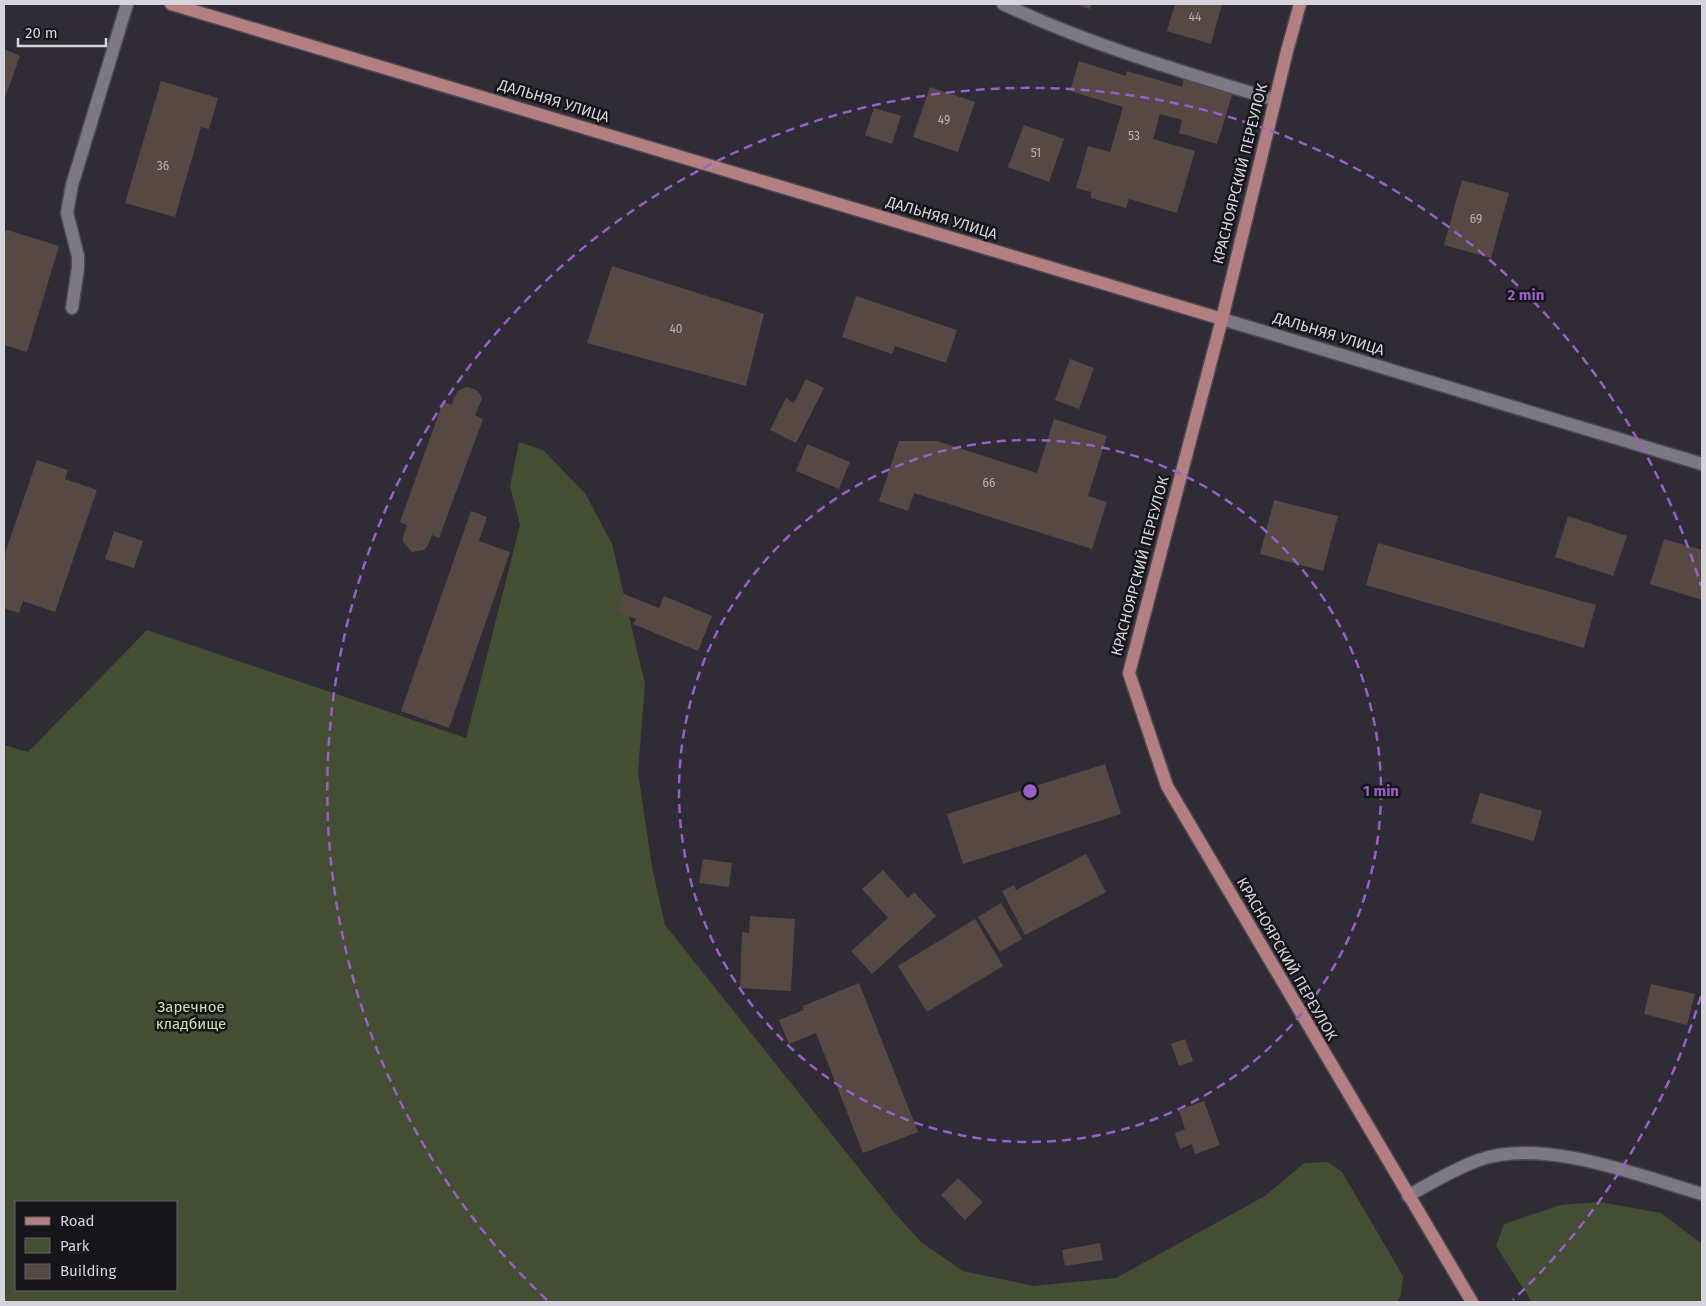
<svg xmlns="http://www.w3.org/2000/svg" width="1706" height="1306" font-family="'Fira Sans',sans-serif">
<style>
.green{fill:#444e33;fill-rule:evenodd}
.building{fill:#564944}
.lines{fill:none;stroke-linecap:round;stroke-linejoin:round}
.minor-casing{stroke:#4d4a53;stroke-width:15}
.major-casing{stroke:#4d4a53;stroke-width:15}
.minor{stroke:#7c7985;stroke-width:12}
.major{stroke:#b37f80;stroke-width:12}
.ring{fill:none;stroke:#975fc8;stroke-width:2.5;stroke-dasharray:9 6}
.labels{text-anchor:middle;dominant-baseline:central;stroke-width:5;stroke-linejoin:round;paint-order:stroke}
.number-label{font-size:12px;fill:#b7b2b6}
.street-label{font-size:15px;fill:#d7d5dc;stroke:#16151a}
.park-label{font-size:15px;fill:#cbe0a4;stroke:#16151a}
.centre{fill:#975fc8;stroke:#16151a;stroke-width:2.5}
.ring-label{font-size:15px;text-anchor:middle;font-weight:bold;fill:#975fc8;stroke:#16151a;stroke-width:5;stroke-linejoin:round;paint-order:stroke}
</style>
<rect width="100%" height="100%" fill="#2f2c36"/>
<g class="green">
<path d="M 519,442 L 543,450 L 585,493 L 612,544 L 645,684 L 638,772 L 652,867 L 665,925 L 893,1211 L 921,1242 L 963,1271 L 1033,1286 L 1116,1278 L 1265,1196 L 1304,1163 L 1328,1162 L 1342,1172 L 1403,1276 L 1401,1295 L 1397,1302 L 4,1302 L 4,745 L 28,752 L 147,630 L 466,738 L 520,525 L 510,486 ZM 16,1202 L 176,1202 L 176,1290 L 16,1290 Z"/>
<polygon points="1600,1202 1661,1213 1702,1244 1702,1302 1532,1302 1496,1246 1504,1224 1561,1205"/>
</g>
<g class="building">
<polygon points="1076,4 1092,4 1090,9"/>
<polygon points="1175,4 1222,4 1211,44 1167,31"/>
<polygon points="4,49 20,56 4,100"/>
<polygon points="1079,61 1126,76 1127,71 1182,87 1184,77 1233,92 1217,144 1179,133 1182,120 1160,114 1153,139 1195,151 1177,213 1129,199 1126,208 1091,198 1091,192 1076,188 1088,146 1110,152 1123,107 1070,91"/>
<polygon points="161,81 218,98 209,129 201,127 175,217 125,203"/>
<polygon points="930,87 975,102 958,152 913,137"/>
<polygon points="874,108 901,116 892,144 865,135"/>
<polygon points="1024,125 1064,139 1049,182 1008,167"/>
<polygon points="1462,180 1509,193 1491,258 1444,245"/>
<polygon points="4,229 59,246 27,352 4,345"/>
<polygon points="612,266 764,314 746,386 587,343"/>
<polygon points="856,296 957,330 946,363 895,346 892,354 842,337"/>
<polygon points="1070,359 1094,368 1079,409 1055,400"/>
<polygon points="806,379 824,388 796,443 770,430 786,398 794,403"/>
<polygon points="466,387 475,389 480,394 482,399 475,415 483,419 439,538 432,535 427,547 423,550 412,552 403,542 403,537 407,525 400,522 443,402 452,405 454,397 458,391"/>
<polygon points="1054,419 1107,436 1088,496 1107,502 1092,549 914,493 908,511 879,501 899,441 937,441 1037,473"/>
<polygon points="807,444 850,462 839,489 796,471"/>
<polygon points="37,460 68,470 65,479 97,490 55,612 23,601 19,613 4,608 4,556"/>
<polygon points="1274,500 1338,516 1323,571 1260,554"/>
<polygon points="471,511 487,517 479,541 510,552 449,728 401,711"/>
<polygon points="1568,516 1627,536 1613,576 1555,557"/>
<polygon points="114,531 143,541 134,568 105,559"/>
<polygon points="1664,539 1702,550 1702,600 1650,584"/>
<polygon points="1378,543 1596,605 1584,648 1366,585"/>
<polygon points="624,594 659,608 664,596 712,616 698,651 633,624 636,619 617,611"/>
<polygon points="1105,764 1121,814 963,864 947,814"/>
<polygon points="1480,793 1542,811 1534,841 1471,823"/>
<polygon points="1086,854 1106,892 1025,935 1002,891 1014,885 1016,890"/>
<polygon points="703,859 732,863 729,887 699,883"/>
<polygon points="883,870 908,898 914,892 936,916 872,974 851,951 888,918 862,889"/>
<polygon points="1001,903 1022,939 1000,952 978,917"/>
<polygon points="750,916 795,919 791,991 740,988 742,932 749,933"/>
<polygon points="975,919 1003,966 927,1012 898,966"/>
<polygon points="859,983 918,1132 863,1153 816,1033 789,1044 779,1020 804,1010 803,1006"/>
<polygon points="1651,984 1695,994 1687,1025 1644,1014"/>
<polygon points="1185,1039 1193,1061 1179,1066 1171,1044"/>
<polygon points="1204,1101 1220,1145 1195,1154 1192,1144 1180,1149 1175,1133 1185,1129 1179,1110"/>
<polygon points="958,1178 983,1202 965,1220 941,1195"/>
<polygon points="1100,1243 1103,1260 1065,1266 1062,1250"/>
</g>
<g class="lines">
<g class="minor-casing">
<g id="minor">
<path d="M 1003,4 C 1090,45 1183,72 1275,100"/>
<polyline points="72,308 78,268 78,256 67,213 72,185 127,4"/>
<polyline points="1222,319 1702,464"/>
<path d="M 1408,1196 C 1431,1183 1454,1169 1479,1160 C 1543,1137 1640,1176 1702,1194"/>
</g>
</g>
<g class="major-casing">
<g id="major">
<polyline points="171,4 1222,319"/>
<polyline points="1300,4 1287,51 1222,319 1129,673 1167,786 1472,1302"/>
</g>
</g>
<use href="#minor" class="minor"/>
<use href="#major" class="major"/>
</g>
<g class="ring">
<circle cx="1030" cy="791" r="351"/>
<path d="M1701 996A702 702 0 0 1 1513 1300M547 1300A702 702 0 1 1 1701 586"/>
</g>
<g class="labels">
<g class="number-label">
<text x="1195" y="17">44</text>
<text x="944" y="120">49</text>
<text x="1134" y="136">53</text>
<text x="1036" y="153">51</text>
<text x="163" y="166">36</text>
<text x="1476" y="219">69</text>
<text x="676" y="329">40</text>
<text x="989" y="483">66</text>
</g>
<g class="street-label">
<text transform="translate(554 101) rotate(17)">ДАЛЬНЯЯ УЛИЦА</text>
<text transform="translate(1240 174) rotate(-76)">КРАСНОЯРСКИЙ ПЕРЕУЛОК</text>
<text transform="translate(942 218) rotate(17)">ДАЛЬНЯЯ УЛИЦА</text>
<text transform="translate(1329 334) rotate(17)">ДАЛЬНЯЯ УЛИЦА</text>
<text transform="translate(1140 566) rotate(-75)">КРАСНОЯРСКИЙ ПЕРЕУЛОК</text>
<text transform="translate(1287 959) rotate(60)">КРАСНОЯРСКИЙ ПЕРЕУЛОК</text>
</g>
<g class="park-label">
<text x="191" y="1007">Заречное<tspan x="191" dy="17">кладбище</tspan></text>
</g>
</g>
<circle cx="1030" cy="791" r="8" class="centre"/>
<g class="ring-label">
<text x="1526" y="300">2 min</text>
<text x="1381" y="796">1 min</text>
</g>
<rect width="1706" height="1306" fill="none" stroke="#d7d5dc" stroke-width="10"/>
<rect x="15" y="1201" width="162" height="90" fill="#16151a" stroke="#636268"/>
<rect x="25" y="1217" width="25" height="8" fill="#b37f80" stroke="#636268"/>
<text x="60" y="1226" font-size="15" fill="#d7d5dc">Road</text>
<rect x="25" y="1238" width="25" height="15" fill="#444e33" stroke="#636268"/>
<text x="60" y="1251" font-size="15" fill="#d7d5dc">Park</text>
<rect x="25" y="1264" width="25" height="15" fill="#564944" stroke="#636268"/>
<text x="60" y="1276" font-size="15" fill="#d7d5dc">Building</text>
<path d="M18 38v8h88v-8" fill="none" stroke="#d7d5dc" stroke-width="2.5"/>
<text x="25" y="38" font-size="15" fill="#d7d5dc" stroke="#16151a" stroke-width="4" paint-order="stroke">20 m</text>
</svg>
